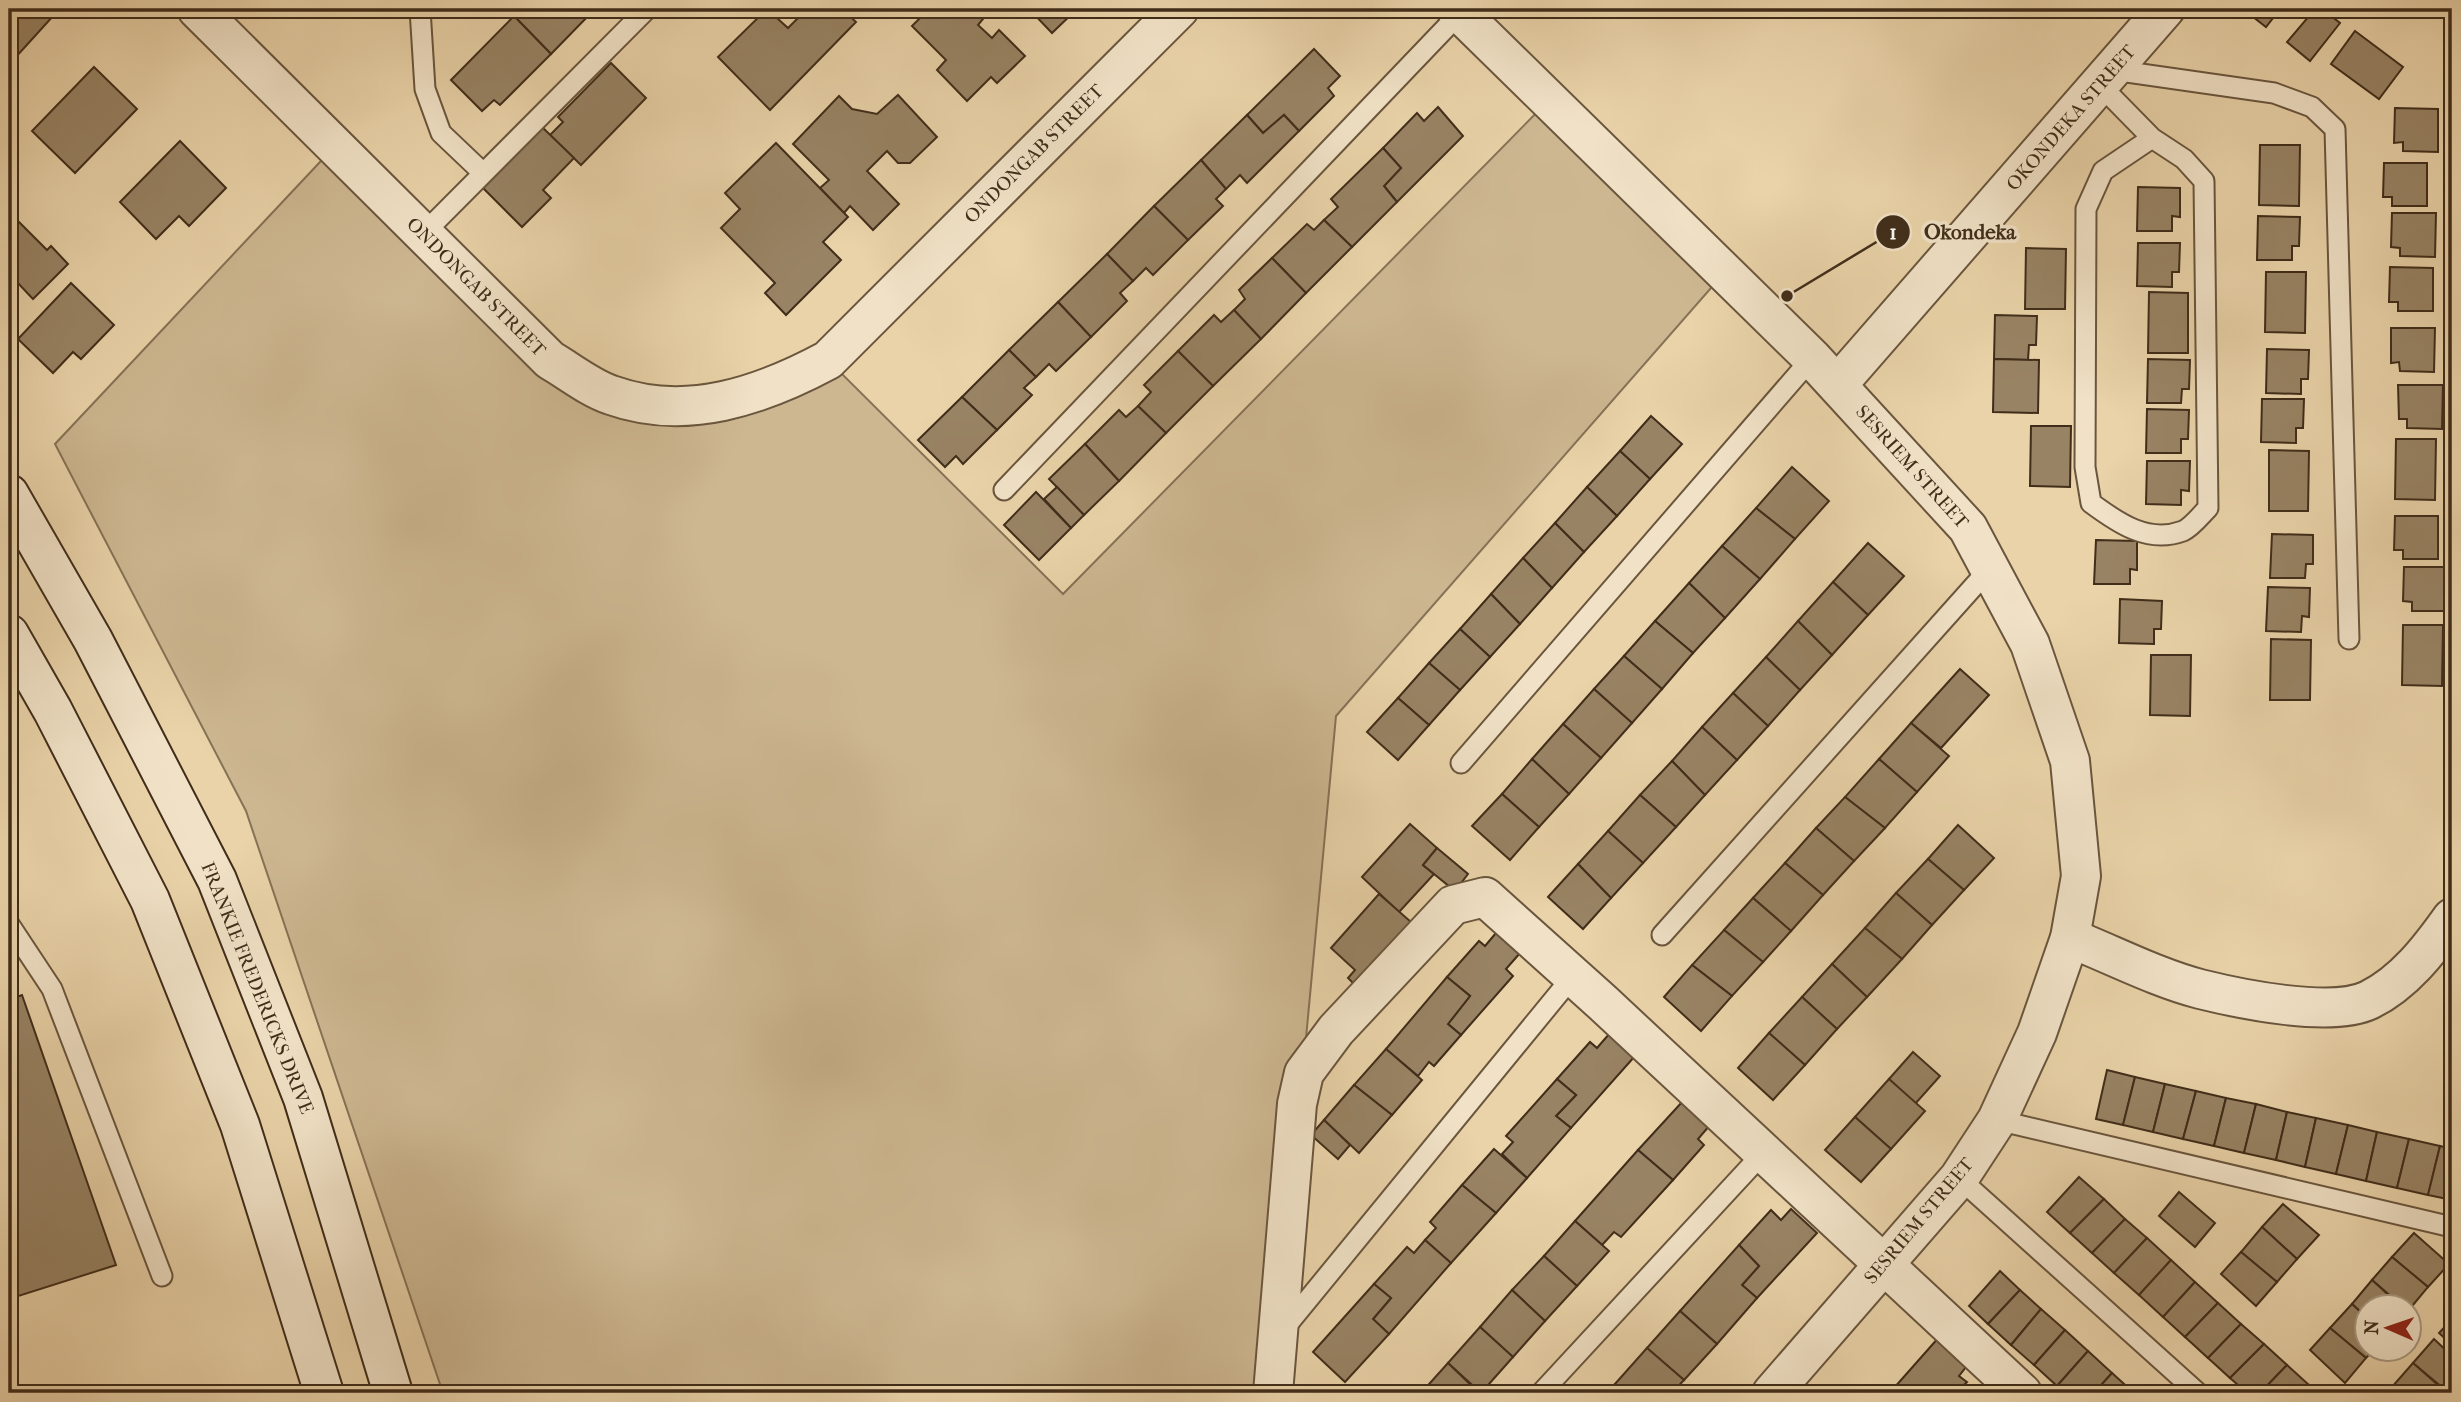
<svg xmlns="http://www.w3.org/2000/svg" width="2461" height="1402" font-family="'IM FELL French Canon',serif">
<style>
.green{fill:#cdb791;stroke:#867256;stroke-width:2}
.building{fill:#988364;stroke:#402d1a;stroke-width:2}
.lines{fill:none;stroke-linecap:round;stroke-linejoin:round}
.service-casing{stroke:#6a563e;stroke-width:23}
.minor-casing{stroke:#6a563e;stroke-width:42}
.secondary-casing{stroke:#402d1a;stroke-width:42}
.service{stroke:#f1e2c7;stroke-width:19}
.minor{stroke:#f1e2c7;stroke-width:38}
.secondary{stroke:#f1e2c7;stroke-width:38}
.labels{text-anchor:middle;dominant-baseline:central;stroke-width:7;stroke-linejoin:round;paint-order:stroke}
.street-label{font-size:19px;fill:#402d1a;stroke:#f1e2c7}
.leader{fill:none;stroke:#402d1a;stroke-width:2.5}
.callout-dot{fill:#402d1a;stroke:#f1e2c7;stroke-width:2.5}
.mark-label{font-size:21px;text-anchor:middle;font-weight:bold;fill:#fff}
.callout-label{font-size:21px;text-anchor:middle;font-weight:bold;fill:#402d1a;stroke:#f1e2c7;stroke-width:7;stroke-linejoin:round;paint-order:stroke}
</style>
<rect width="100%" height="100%" fill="#ead3a9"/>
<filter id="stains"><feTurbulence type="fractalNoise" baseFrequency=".00286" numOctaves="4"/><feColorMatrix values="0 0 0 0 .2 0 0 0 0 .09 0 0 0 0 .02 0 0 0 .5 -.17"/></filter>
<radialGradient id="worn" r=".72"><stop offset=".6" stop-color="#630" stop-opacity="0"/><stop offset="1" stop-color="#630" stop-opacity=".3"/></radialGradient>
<polygon class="green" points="1549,100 1725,272 1336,716 1273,1393 443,1393 246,811 55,444 335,146 550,360 660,407 828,360 1063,594"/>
<g class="building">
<polygon points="9,9 48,9 54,15 15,58 9,55"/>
<polygon points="521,9 595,9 551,54 514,16"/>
<polygon points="767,9 788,28 807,9 842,9 856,22 770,110 718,57"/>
<polygon points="929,9 991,9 978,25 992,38 999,30 1025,56 997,83 991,77 967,101 937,70 946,60 912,26"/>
<polygon points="1029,9 1077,9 1052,33"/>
<polygon points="2243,9 2280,9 2266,27"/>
<polygon points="2315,9 2322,9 2340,23 2310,61 2287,42"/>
<polygon points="514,16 551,54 500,105 494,100 482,111 451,80"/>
<polygon points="2355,31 2403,67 2379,99 2331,64"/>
<polygon points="1314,49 1340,76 1328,88 1334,96 1299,131 1284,115 1263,133 1247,115"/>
<polygon points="611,63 646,98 581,165 550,135 563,122 558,117"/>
<polygon points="94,67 137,109 75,173 32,131"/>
<polygon points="898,95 937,137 910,163 898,163 887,151 867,171 899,204 873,230 850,206 844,213 820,188 829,180 793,144 839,96 852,109 877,114"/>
<polygon points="1438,107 1463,136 1397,202 1384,186 1401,168 1383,148 1417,113 1424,121"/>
<polygon points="2395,108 2438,109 2438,152 2403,151 2403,142 2394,143"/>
<polygon points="1247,115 1263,133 1284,115 1299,131 1247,183 1240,175 1226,189 1201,160"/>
<polygon points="541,126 574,158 543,190 551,198 522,227 481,186"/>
<polygon points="180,141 226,188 189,226 179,216 156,239 120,202"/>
<polygon points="776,143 848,217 823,242 841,260 786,315 765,293 775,283 721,228 740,209 725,193"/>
<polygon points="2260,145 2300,145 2299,206 2259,205"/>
<polygon points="1383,148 1401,168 1384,186 1397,202 1352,247 1324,220 1338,207 1331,199"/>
<polygon points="1201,160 1226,189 1216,199 1223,206 1188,240 1154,206"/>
<polygon points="2384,163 2427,163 2427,206 2392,206 2392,197 2383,197"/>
<polygon points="2138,187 2180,188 2180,217 2172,216 2172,231 2137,231"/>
<polygon points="1154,206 1188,240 1153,275 1146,268 1133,281 1107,254"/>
<polygon points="2392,213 2436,213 2435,257 2400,256 2400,248 2391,247"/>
<polygon points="2258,216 2300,217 2299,246 2292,246 2292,260 2257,260"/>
<polygon points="17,220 47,250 51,246 68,264 33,299 16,281 9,289 9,229"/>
<polygon points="1324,220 1352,247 1306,293 1272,258 1307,224 1314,230"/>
<polygon points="2138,243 2180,243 2179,272 2172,272 2172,287 2137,286"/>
<polygon points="2026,248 2066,249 2065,309 2025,309"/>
<polygon points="1107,254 1133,281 1120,293 1127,301 1091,337 1058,302"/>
<polygon points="1272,258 1306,293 1261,339 1234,310 1245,299 1239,290"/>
<polygon points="2390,267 2433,268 2433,311 2398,311 2398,302 2389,302"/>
<polygon points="2266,272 2306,272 2305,333 2265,332"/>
<polygon points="71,283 114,325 81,359 73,352 53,373 18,339"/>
<polygon points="2149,292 2188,293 2188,353 2148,353"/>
<polygon points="1058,302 1091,337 1056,371 1049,364 1036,377 1009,350"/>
<polygon points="1234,310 1261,339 1213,386 1178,351 1214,315 1221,322"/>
<polygon points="1995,315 2037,316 2036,345 2029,345 2028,360 1994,359"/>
<polygon points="2391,328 2435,328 2434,372 2400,371 2399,362 2391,363"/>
<polygon points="2267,349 2309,350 2308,379 2301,379 2301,394 2266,393"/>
<polygon points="1009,350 1036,377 1024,388 1032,395 997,430 962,397"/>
<polygon points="1178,351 1213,386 1166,433 1138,406 1151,392 1144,385"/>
<polygon points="1994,359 2039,360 2038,413 1993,412"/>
<polygon points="2148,359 2190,360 2189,389 2182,389 2181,403 2147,403"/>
<polygon points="2398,385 2443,385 2442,429 2407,428 2407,419 2399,419"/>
<polygon points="962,397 997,430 963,464 956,456 945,467 918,440"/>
<polygon points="2262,399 2304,399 2303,428 2296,428 2296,443 2261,442"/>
<polygon points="1138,406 1166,433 1119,481 1085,444 1119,410 1126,417"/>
<polygon points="2147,409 2189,410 2188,439 2181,439 2181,453 2146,453"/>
<polygon points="1651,416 1682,444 1650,479 1620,451"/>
<polygon points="2031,426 2071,426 2070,487 2030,486"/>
<polygon points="2396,439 2436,439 2435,500 2395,499"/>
<polygon points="1085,444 1119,481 1084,515 1049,479"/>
<polygon points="2269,450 2309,451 2308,511 2269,511"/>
<polygon points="1620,451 1650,479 1617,516 1587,487"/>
<polygon points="2147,461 2190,461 2189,491 2181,490 2181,505 2146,504"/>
<polygon points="1792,467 1829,501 1795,539 1756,508"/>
<polygon points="1057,487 1084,515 1071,528 1044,499"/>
<polygon points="1587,487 1617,516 1584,552 1555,523"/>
<polygon points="1036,492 1071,528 1039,560 1004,525"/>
<polygon points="1756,508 1795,539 1760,579 1722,546"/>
<polygon points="2395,516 2438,516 2438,559 2403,559 2403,550 2394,550"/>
<polygon points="1555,523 1584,552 1552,588 1523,558"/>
<polygon points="2272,534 2313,535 2313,564 2306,564 2305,578 2270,578"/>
<polygon points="2096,540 2137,541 2137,570 2130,569 2130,584 2094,584"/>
<polygon points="1868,543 1904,576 1868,615 1833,582"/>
<polygon points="1722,546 1760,579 1725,618 1689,583"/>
<polygon points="1523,558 1552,588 1520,624 1491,594"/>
<polygon points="2404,567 2448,567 2447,611 2412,611 2412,602 2403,601"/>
<polygon points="1833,582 1868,615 1832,655 1798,621"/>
<polygon points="1689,583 1725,618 1693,653 1655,621"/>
<polygon points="2268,587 2310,588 2309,617 2302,616 2301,632 2266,631"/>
<polygon points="1491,594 1520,624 1490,657 1460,629"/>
<polygon points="2120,599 2162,601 2161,629 2154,629 2154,644 2119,643"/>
<polygon points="1655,621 1693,653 1662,689 1624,656"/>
<polygon points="1798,621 1832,655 1800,690 1766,657"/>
<polygon points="2403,625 2443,625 2442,686 2402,685"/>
<polygon points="1460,629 1490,657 1460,690 1429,663"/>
<polygon points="2271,639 2311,640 2310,700 2270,700"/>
<polygon points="2151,655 2191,655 2190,716 2150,715"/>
<polygon points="1624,656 1662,689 1632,723 1594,689"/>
<polygon points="1766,657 1800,690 1768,726 1733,693"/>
<polygon points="1429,663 1460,690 1429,725 1398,698"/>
<polygon points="1960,669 1989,695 1941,748 1911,723"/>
<polygon points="1594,689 1632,723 1601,758 1563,724"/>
<polygon points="1733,693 1768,726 1737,760 1702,727"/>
<polygon points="1398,698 1429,725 1398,760 1367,732"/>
<polygon points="1911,723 1949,756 1917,792 1879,759"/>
<polygon points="1563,724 1601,758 1569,794 1532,759"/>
<polygon points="1702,727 1737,760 1705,795 1672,761"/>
<polygon points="1532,759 1569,794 1539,827 1502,794"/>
<polygon points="1879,759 1917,792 1885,828 1845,797"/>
<polygon points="1672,761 1705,795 1676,827 1640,795"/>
<polygon points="1502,794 1539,827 1510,860 1472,826"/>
<polygon points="1640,795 1676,827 1643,863 1608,831"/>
<polygon points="1845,797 1885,828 1854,861 1816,828"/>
<polygon points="1410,824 1437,848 1423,865 1434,874 1399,912 1362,877"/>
<polygon points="1958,825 1994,858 1964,890 1928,859"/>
<polygon points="1816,828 1854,861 1823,895 1785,863"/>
<polygon points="1608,831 1643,863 1611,898 1578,864"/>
<polygon points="1437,848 1468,874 1455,891 1423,865"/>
<polygon points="1928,859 1964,890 1932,925 1896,893"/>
<polygon points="1785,863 1823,895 1791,931 1753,898"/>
<polygon points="1578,864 1611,898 1583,929 1548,897"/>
<polygon points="1896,893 1932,925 1902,959 1865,928"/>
<polygon points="1379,894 1419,929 1363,993 1348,978 1355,970 1331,948"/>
<polygon points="1753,898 1791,931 1763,962 1724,930"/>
<polygon points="1865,928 1902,959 1867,997 1832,964"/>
<polygon points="1724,930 1763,962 1732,996 1692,965"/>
<polygon points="1496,933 1520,953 1506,969 1513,976 1461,1035 1448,1024 1470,996 1447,977 1479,941 1485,946"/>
<polygon points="1832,964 1867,997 1837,1029 1802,997"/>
<polygon points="1692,965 1732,996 1701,1031 1664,997"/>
<polygon points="1447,977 1470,996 1448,1024 1461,1035 1434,1066 1429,1062 1418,1076 1386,1049"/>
<polygon points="22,995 116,1265 9,1299 9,1000"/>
<polygon points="1802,997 1837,1029 1805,1065 1769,1033"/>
<polygon points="1610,1033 1635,1056 1571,1128 1556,1116 1576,1095 1557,1079 1590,1042 1597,1048"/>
<polygon points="1769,1033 1805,1065 1773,1100 1738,1068"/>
<polygon points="1386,1049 1422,1080 1392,1115 1354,1085"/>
<polygon points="1913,1052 1940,1076 1915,1104 1889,1079"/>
<polygon points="2107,1070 2135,1077 2123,1125 2096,1119"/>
<polygon points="2135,1077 2165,1084 2153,1132 2123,1125"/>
<polygon points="1557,1079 1576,1095 1556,1116 1571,1128 1527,1178 1502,1154 1513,1142 1506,1136"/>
<polygon points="1889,1079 1925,1111 1891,1149 1855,1117"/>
<polygon points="2165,1084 2196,1091 2183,1139 2153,1132"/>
<polygon points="1354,1085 1392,1115 1359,1153 1324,1120"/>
<polygon points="2196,1091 2226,1098 2214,1146 2183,1139"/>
<polygon points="2226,1098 2256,1104 2244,1153 2214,1146"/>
<polygon points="1683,1101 1710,1125 1698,1139 1704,1145 1673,1180 1638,1150"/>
<polygon points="2256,1104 2287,1112 2276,1160 2244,1153"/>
<polygon points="2287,1112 2316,1118 2305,1167 2276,1160"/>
<polygon points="1855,1117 1891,1149 1861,1182 1825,1150"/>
<polygon points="2316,1118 2348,1125 2336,1174 2305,1167"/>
<polygon points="1324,1120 1350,1145 1338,1159 1311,1135"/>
<polygon points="2348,1125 2377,1132 2366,1181 2336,1174"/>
<polygon points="2377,1132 2409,1139 2397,1188 2366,1181"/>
<polygon points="2409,1139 2440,1146 2428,1195 2397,1188"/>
<polygon points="2440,1146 2452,1149 2452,1200 2428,1195"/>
<polygon points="1494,1149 1527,1178 1496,1213 1462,1185"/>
<polygon points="1638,1150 1673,1180 1621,1237 1614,1232 1602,1245 1575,1221"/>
<polygon points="2079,1177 2104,1199 2070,1233 2047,1212"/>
<polygon points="1462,1185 1496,1213 1451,1263 1425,1240 1436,1228 1430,1222"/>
<polygon points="2179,1192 2215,1223 2195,1247 2159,1216"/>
<polygon points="2104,1199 2125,1219 2092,1253 2070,1233"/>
<polygon points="2283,1204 2319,1235 2297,1259 2262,1227"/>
<polygon points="1791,1209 1817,1233 1757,1298 1742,1285 1759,1266 1739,1245 1771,1210 1781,1220"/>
<polygon points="2125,1219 2147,1238 2114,1273 2092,1253"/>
<polygon points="1575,1221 1609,1251 1577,1286 1544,1256"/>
<polygon points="2262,1227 2297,1259 2277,1282 2241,1252"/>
<polygon points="2414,1233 2449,1264 2428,1287 2392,1257"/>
<polygon points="2147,1238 2171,1260 2139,1295 2114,1273"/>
<polygon points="1425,1240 1451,1263 1389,1334 1373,1319 1391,1298 1374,1284 1407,1247 1414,1253"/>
<polygon points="1739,1245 1759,1266 1742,1285 1757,1298 1717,1344 1680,1311"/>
<polygon points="2241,1252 2277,1282 2256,1306 2221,1274"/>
<polygon points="1544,1256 1577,1286 1545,1321 1512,1290"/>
<polygon points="2392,1257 2428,1287 2408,1311 2372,1280"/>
<polygon points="2171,1260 2195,1282 2163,1317 2139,1295"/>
<polygon points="2000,1271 2020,1290 1988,1324 1969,1306"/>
<polygon points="2372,1280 2403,1308 2366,1308 2366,1317 2352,1304"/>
<polygon points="2195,1282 2218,1303 2185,1337 2163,1317"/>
<polygon points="1374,1284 1391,1298 1373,1319 1389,1334 1345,1382 1313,1352"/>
<polygon points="1512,1290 1545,1321 1513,1357 1480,1327"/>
<polygon points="2020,1290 2041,1309 2011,1345 1988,1324"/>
<polygon points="2218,1303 2241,1324 2208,1358 2185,1337"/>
<polygon points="2352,1304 2366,1317 2366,1350 2374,1350 2366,1358 2330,1328"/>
<polygon points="2041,1309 2065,1330 2034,1365 2011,1345"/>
<polygon points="1680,1311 1717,1344 1684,1380 1647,1348"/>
<polygon points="2452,1319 2452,1345 2439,1333"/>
<polygon points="2241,1324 2264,1344 2230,1378 2208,1358"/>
<polygon points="1480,1327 1513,1357 1481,1393 1448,1363"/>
<polygon points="2330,1328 2366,1358 2345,1383 2310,1350"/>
<polygon points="2065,1330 2088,1351 2057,1386 2034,1365"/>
<polygon points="1940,1336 1970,1362 1959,1376 1967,1382 1956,1393 1900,1393 1894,1388"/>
<polygon points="2434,1339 2452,1356 2452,1390 2449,1393 2413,1363"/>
<polygon points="2264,1344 2287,1365 2260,1393 2247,1393 2230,1378"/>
<polygon points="1647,1348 1684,1380 1672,1393 1626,1393 1615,1384"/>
<polygon points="2088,1351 2112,1373 2094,1393 2064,1393 2057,1386"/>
<polygon points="1448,1363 1474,1388 1469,1393 1421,1393"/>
<polygon points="2413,1363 2447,1393 2399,1393 2392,1387"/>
<polygon points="2287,1365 2309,1385 2302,1393 2260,1393"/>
<polygon points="2112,1373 2134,1393 2094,1393"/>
<polygon points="1615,1384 1626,1393 1606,1393"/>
<polygon points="2309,1385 2318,1393 2302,1393"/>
</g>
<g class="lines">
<g class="service-casing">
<g id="service">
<polyline points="420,9 425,89 441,133 482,172"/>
<polyline points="2113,70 2274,93 2312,107 2335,129 2349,639"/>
<path d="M 2100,85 L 2152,138 L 2184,159 L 2204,181 L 2208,508 C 2201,515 2192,527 2183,531 C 2148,544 2118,523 2091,503 L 2085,467 L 2086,209 L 2103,171 L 2152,138"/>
<polyline points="423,234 647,9"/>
<polyline points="1004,490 1460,13"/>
<polyline points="1461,763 1812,358"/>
<polyline points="9,924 52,989 162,1276"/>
<polyline points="1662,935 1991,567"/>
<polyline points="1997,1120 2452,1227"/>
<polyline points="1959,1178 2198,1393"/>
<polyline points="1283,1330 1573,976"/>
<polyline points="1541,1393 1764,1152"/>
</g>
</g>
<g class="minor-casing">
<g id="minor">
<path d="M 197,9 L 550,360 C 569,371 590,388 611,395 C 686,422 761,396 828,360 L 1179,9"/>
<polyline points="1456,9 1812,358 1968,528 2030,644 2070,761 2081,876 2070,938 2037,1033 1997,1120 1959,1178 1772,1393"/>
<polyline points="1838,384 2165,9"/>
<path d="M 2070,938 C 2111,954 2157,978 2200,989 C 2240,999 2332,1018 2369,1000 C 2404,983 2430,949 2452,918"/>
<polyline points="1273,1393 1297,1104 1304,1073 1336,1030 1453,905 1485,897 1602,1002 2022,1393"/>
</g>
</g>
<g class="secondary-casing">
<g id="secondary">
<polyline points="9,494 93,640 217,880 303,1098 393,1393"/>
<polyline points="9,634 53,711 150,900 240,1125 324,1393"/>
</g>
</g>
<use href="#service" class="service"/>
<use href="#minor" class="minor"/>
<use href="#secondary" class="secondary"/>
</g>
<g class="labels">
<g class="street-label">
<text transform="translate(2071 118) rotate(-49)">OKONDEKA STREET</text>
<text transform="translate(1034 154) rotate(-45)">ONDONGAB STREET</text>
<text transform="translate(476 287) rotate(45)">ONDONGAB STREET</text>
<text transform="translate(1912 467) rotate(48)">SESRIEM STREET</text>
<text transform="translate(257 988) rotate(68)">FRANKIE FREDERICKS DRIVE</text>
<text transform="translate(1919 1221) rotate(-50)">SESRIEM STREET</text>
</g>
</g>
<path class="leader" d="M1787 296L1893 232"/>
<g class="callout-dot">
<circle cx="1787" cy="296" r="7"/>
<circle cx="1893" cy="232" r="18"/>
</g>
<g class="mark-label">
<text x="1893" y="239">1</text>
</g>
<g class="callout-label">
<text x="1970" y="239">Okondeka</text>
</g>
<rect width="2461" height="1402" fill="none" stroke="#ead3a9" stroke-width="35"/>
<rect x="10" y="10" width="2440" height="1381" fill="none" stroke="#402d1a" stroke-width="3.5"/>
<rect x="18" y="18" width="2426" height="1367" fill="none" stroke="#402d1a" stroke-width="2"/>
<g transform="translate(2388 1328) rotate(272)"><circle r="33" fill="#f1e2c7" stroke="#aa9a82" stroke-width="2"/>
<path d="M0-5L12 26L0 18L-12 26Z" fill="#8f2418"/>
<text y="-10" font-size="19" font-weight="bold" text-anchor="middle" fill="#402d1a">N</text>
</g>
<rect width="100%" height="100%" filter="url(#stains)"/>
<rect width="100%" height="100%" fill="url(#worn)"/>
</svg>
